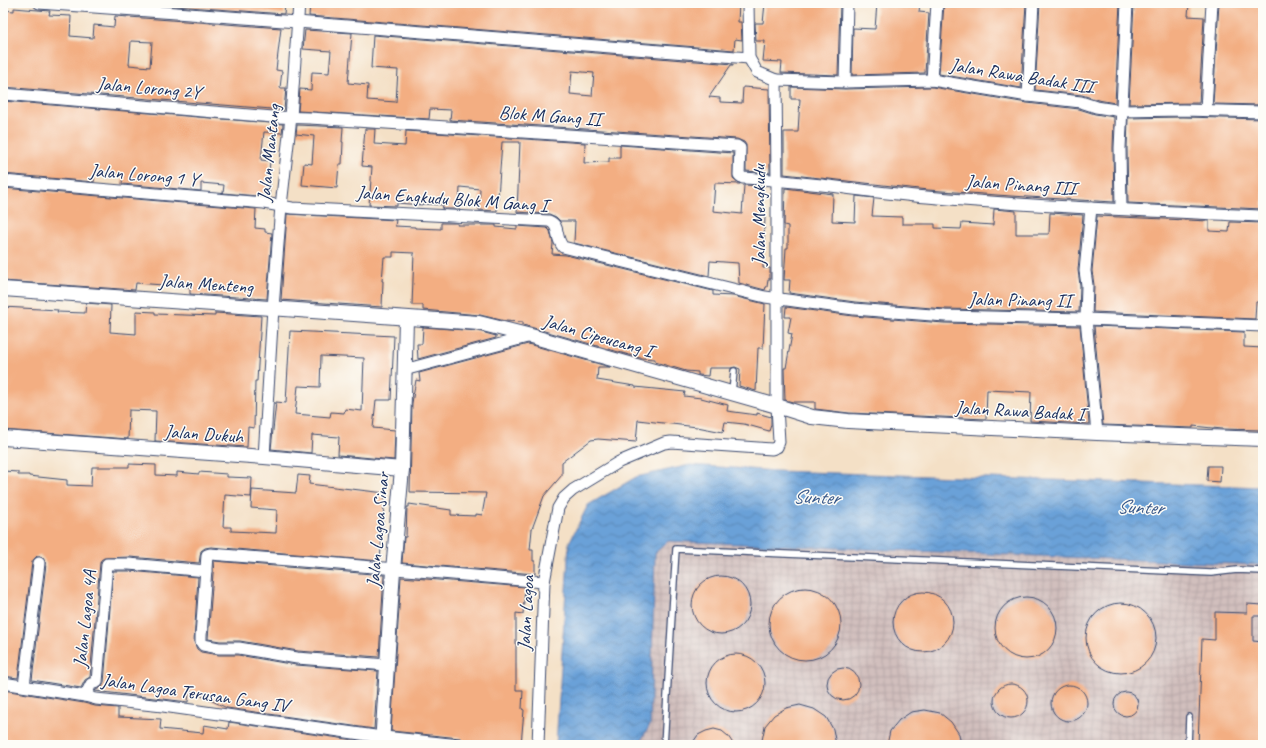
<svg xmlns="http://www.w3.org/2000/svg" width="1266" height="748" font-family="Caveat,sans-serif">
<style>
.industrial{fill:url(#industrial-grid)}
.water{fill:url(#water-waves);stroke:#43689b}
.building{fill:#f3ae82;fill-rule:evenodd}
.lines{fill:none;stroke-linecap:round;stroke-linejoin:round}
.service-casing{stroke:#3c4a6e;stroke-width:8}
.minor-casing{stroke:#3c4a6e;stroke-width:13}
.tertiary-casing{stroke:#3c4a6e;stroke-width:16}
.service{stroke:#fff;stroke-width:5.5}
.minor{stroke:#fff;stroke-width:11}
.tertiary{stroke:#fff;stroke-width:14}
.labels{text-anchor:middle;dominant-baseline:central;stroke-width:3;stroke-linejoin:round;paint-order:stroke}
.street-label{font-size:19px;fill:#1b2f5e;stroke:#fdfcf7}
.water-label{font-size:20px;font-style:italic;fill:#375789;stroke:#fdfcf7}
</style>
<defs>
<pattern id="industrial-grid" width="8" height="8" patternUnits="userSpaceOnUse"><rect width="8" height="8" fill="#d1bfbd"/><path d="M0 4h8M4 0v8" fill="none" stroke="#b3a4a5"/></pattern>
<pattern id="water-waves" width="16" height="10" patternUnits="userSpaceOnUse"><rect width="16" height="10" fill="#6ba1d8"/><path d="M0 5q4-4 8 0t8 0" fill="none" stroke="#5784b2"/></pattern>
</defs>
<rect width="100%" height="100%" fill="#fdfcf7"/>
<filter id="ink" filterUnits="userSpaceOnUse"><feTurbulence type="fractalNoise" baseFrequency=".025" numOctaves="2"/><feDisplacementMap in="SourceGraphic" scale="8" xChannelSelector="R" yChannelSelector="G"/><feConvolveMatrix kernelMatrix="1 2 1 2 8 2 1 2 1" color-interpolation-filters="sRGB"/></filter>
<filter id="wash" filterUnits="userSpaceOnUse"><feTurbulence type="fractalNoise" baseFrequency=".012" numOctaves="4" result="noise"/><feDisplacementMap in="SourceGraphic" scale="16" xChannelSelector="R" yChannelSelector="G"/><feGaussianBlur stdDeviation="0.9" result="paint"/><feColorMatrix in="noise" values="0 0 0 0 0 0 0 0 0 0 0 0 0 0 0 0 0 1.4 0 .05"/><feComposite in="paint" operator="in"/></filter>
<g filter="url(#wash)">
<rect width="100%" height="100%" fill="#f4e0c6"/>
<polygon class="industrial" points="668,541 1263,565 1263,745 641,745 641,740 650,725 655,553"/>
<polygon class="water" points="690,465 777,471 1263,487 1263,565 668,541 655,553 650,725 641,740 640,745 556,745 569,543 588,505 636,477"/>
<g id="blocks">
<g class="building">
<polygon points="134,3 285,3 284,14"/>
<polygon points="310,3 589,3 637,7 638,3 739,3 738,22 741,22 742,40 735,39 734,50 309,16"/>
<polygon points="765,3 840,3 838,75 781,73 782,62 763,61 765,41 756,41 755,23 763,23"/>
<polygon points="877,3 920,3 919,12 929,13 925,73 852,75 853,28 875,29"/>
<polygon points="944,3 1026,3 1021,88 939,74"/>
<polygon points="1040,3 1120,3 1115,103 1098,100 1082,95 1035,90"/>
<polygon points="1158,3 1189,3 1188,16 1204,17 1199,103 1129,104 1134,4 1158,5"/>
<polygon points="1219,3 1263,3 1263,105 1213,104"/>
<path d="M 14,8 L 50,11 L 49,15 L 71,16 L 70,36 L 93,38 L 94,25 L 114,27 L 115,16 L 281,28 L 276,70 L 282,71 L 280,88 L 286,88 L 284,110 L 3,87 L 3,10 L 14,11 ZM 131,41 L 152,42 L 150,67 L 129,65 Z"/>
<path d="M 305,30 L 352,33 L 348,83 L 368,85 L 367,100 L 396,102 L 398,70 L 371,68 L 373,35 L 733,64 L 733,65 L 731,65 L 709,97 L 720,98 L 720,102 L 742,103 L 743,87 L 769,89 L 770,173 L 746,171 L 746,145 L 744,142 L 737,139 L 450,120 L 451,110 L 430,109 L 429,119 L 298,111 L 300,89 L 311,90 L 312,72 L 329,73 L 331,51 L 303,49 ZM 572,71 L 594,73 L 592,96 L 570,94 Z"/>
<polygon points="791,87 845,89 932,87 1027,103 1079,109 1095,114 1114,117 1113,148 1114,202 1011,196 928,190 784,174 784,132 798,132 800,99 791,99"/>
<polygon points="3,101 283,124 282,133 264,132 261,160 270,161 268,184 270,184 269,197 223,193 224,185 201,183 201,191 122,184 123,175 95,172 94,182 3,174"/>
<polygon points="1183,117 1263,119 1263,209 1128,203 1127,148 1128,118"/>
<polygon points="297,125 343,127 342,142 343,142 342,164 339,164 337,188 302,185 304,163 312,164 314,136 296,134"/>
<polygon points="365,129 375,129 374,144 405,146 406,131 585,143 584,163 609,162 609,158 620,158 620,145 733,153 733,178 740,184 715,183 713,211 742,214 744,185 763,186 761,216 765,216 763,268 770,268 770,279 768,279 767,287 766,287 765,290 739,283 738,263 710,261 709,276 574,243 575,221 560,221 556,217 549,214 517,212 520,142 502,142 497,211 479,210 480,189 460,187 459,209 442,209 443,205 422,204 422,205 397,203 397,206 369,205 372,167 362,166"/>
<polygon points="3,188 256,209 255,228 265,229 265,232 272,233 267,299 190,294 190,287 136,283 135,290 3,281"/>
<polygon points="785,188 833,194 832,221 855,222 856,196 874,198 872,216 902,217 902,224 935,224 935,228 961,229 962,223 993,225 994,209 1016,211 1016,234 1049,234 1050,213 1083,215 1078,270 1080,285 1079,312 945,309 855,302 789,293 790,280 784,280 786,248 788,248 788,226 784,225"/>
<polygon points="287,214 396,220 395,226 415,227 415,228 441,229 441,223 458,223 457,225 496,225 496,227 517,229 517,226 547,228 550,231 553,243 552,254 566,255 713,291 713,295 733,296 765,304 763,348 758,348 756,391 739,386 740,369 735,367 731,368 709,368 708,376 699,375 698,375 698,372 686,371 655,362 655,359 640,358 523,325 523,322 505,321 480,315 423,310 423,305 412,305 414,253 393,252 393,257 384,257 382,281 383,281 382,307 281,300"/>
<polygon points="1097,216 1209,221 1209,231 1229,232 1230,222 1263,223 1263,302 1256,302 1255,319 1093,312 1094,285 1092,271"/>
<polygon points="86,303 111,305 110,332 136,334 136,311 155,312 155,314 215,316 215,313 261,316 257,381 255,381 254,428 248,427 247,447 155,441 156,411 129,410 128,439 3,430 4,362 3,362 3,307 58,310 57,312 85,313"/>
<polygon points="786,307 853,316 944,323 1080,326 1089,424 1030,421 1031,392 987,390 986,419 849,413 815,409 815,402 793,402 785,400 784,368 786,368 792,334 788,333 791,317 785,317"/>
<polygon points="1094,326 1244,332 1244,347 1263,348 1263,430 1222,429 1193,426 1193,428 1103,425"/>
<polygon points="423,327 478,331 496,336 496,338 418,359 417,344 422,344"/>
<path d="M 290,331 L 394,336 L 391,400 L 376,400 L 373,428 L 395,430 L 394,460 L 338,455 L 339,437 L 312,435 L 311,453 L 271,449 L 276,402 L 286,403 ZM 321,356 L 364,358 L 362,411 L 345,409 L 344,413 L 331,412 L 330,417 L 295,414 L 298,386 L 320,387 Z"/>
<polygon points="528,344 610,367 598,367 597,380 635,386 635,387 685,392 684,396 701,398 728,405 727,411 757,415 757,413 771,417 771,425 769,431 744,424 725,422 723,432 697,427 638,420 636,442 598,439 591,440 562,462 562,475 544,496 532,529 530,550 533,550 533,561 535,561 535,574 402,563 404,537 406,537 407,507 409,507 409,504 451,510 451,515 476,516 476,514 482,515 486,493 410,492 412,403 416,380 420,381 419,373"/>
<polygon points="129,464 156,465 156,475 177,476 177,472 199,474 199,472 227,474 227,477 252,478 251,497 225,495 223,527 231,527 231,531 276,533 277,510 251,508 252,490 296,493 298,475 310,476 309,484 385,493 380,561 211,547 205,548 201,551 199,563 130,557 104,558 101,560 100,563 90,677 85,680 81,688 32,680 46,564 43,558 40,556 37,556 34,559 32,562 18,678 3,676 3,471 18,472 18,475 29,475 29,476 67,480 67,485 91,486 92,467 129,467"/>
<polygon points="1208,466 1221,466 1220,482 1207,481"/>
<polygon points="214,561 384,575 379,657 298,651 240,641 220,641 208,639"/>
<polygon points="113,571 129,571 198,577 194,642 197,649 201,652 219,655 238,655 296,665 378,671 374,729 227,708 189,690 188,702 95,691 96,690 102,687 104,683"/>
<circle cx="721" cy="605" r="29"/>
<polygon points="401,577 525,587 523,614 516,613 516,690 523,690 522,709 524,710 521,745 476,744 466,743 463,740 460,738 391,731"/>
<circle cx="805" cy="624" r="36"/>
<circle cx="923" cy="622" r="30"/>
<circle cx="1026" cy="628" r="31"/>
<circle cx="1121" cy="638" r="35"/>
<polygon points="1247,604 1263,605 1263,616 1253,616 1253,641 1263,642 1263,745 1198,745 1202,639 1215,640 1215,612 1247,613"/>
<circle cx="736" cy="683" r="29"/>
<circle cx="843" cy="684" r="16"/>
<circle cx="1011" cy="701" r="17"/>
<circle cx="1069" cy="703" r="18"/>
<polygon points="3,690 84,703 95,706 118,708 118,717 161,719 160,729 203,733 204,725 228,729 229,722 374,743 374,745 331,744 331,745 3,745"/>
<circle cx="1126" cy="704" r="12"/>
<polygon points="800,705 814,709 826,717 833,729 836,745 761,745 765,726 774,715 786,708"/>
<polygon points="925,710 940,713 951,722 959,734 961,745 887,745 890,731 899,720 911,712"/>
<polygon points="714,729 722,731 728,736 734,745 691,745 698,735 706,731"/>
</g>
</g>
</g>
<g filter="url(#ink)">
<use href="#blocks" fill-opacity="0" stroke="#3c4a6e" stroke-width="1"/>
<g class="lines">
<g class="service-casing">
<g id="service">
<polyline points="732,393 734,371"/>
<polyline points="664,745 676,549 1211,573 1237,570 1263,571"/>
<polyline points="1188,745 1189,717"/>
</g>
</g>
<g class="minor-casing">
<g id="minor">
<polyline points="39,3 297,22 749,58"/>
<polyline points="776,80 845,82 932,80 1028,96 1081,102 1096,107 1122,111 1183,110 1263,112"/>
<polyline points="932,80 937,3"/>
<polyline points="845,82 847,3"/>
<path d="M 3,94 L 273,117 L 310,118 L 737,146 L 740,148 L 739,175 L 743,178 C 805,181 866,192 927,197 C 1039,207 1151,211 1263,216"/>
<polyline points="1028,96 1033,3"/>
<polyline points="1206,110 1212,3"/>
<path d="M 3,181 L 264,203 L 292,208 L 549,221 C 561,226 554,236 563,247 L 765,297 L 854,309 L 945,316 L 1086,319 L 1263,326"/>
<polyline points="1091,208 1085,271 1087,285 1086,319 1097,433"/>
<polyline points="1121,209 1120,148 1127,3"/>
<polyline points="404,370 531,336"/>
<polyline points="264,457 273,308 281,206 291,117 299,3"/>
<polyline points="387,665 297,658 239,648 219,648 203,645 201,642 201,636 207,555 210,554 327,563 544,582"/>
<polyline points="3,683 85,696 96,699 163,706 375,736 459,745"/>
<polyline points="24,686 39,563"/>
<polyline points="85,696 91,684 97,682 107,564 129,564 206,571"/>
<polyline points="538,745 544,582 558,508 564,498 573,490 619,462 664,443 671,442 772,449 777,447 779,442 777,406 777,180 776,80 757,72 749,58 748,3"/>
</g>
</g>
<g class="tertiary-casing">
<g id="tertiary">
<polyline points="3,289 479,323 531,336 777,406 812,417 848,421 1097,433 1263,439"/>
<polyline points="3,438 264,457 402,469"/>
<polyline points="382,745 393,570 402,469 406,319"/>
</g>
</g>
<use href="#service" class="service"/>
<use href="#minor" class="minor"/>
<use href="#tertiary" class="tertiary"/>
</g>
</g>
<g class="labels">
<g class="street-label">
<text transform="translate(1022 76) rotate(9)">Jalan Rawa Badak III</text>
<text transform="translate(149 88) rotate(5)">Jalan Lorong 2Y</text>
<text transform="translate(550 116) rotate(4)">Blok M Gang II</text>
<text transform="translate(269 153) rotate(-84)">Jalan Mantang</text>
<text transform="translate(144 175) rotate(5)">Jalan Lorong 1 Y</text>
<text transform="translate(1021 185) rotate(4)">Jalan Pinang III</text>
<text transform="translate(452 199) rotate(4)">Jalan Engkudu Blok M Gang I</text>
<text transform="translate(759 215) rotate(-90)">Jalan Mengkudu</text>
<text transform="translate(206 284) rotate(4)">Jalan Menteng</text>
<text transform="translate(1020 300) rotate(1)">Jalan Pinang II</text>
<text transform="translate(598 336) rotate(16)">Jalan Cipeucang I</text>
<text transform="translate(1020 411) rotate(3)">Jalan Rawa Badak I</text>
<text transform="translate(204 434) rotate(4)">Jalan Dukuh</text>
<text transform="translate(378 530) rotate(-85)">Jalan Lagoa Sinar</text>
<text transform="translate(526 613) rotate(-87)">Jalan Lagoa</text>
<text transform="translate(85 619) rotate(-84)">Jalan Lagoa 4A</text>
<text transform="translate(195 693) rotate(8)">Jalan Lagoa Terusan Gang IV</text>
</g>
<g class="water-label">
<text transform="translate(816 497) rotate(2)">Sunter</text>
<text transform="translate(1140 507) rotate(2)">Sunter</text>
</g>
</g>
<rect width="1266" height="748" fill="none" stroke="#fdfcf7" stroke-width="16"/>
</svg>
